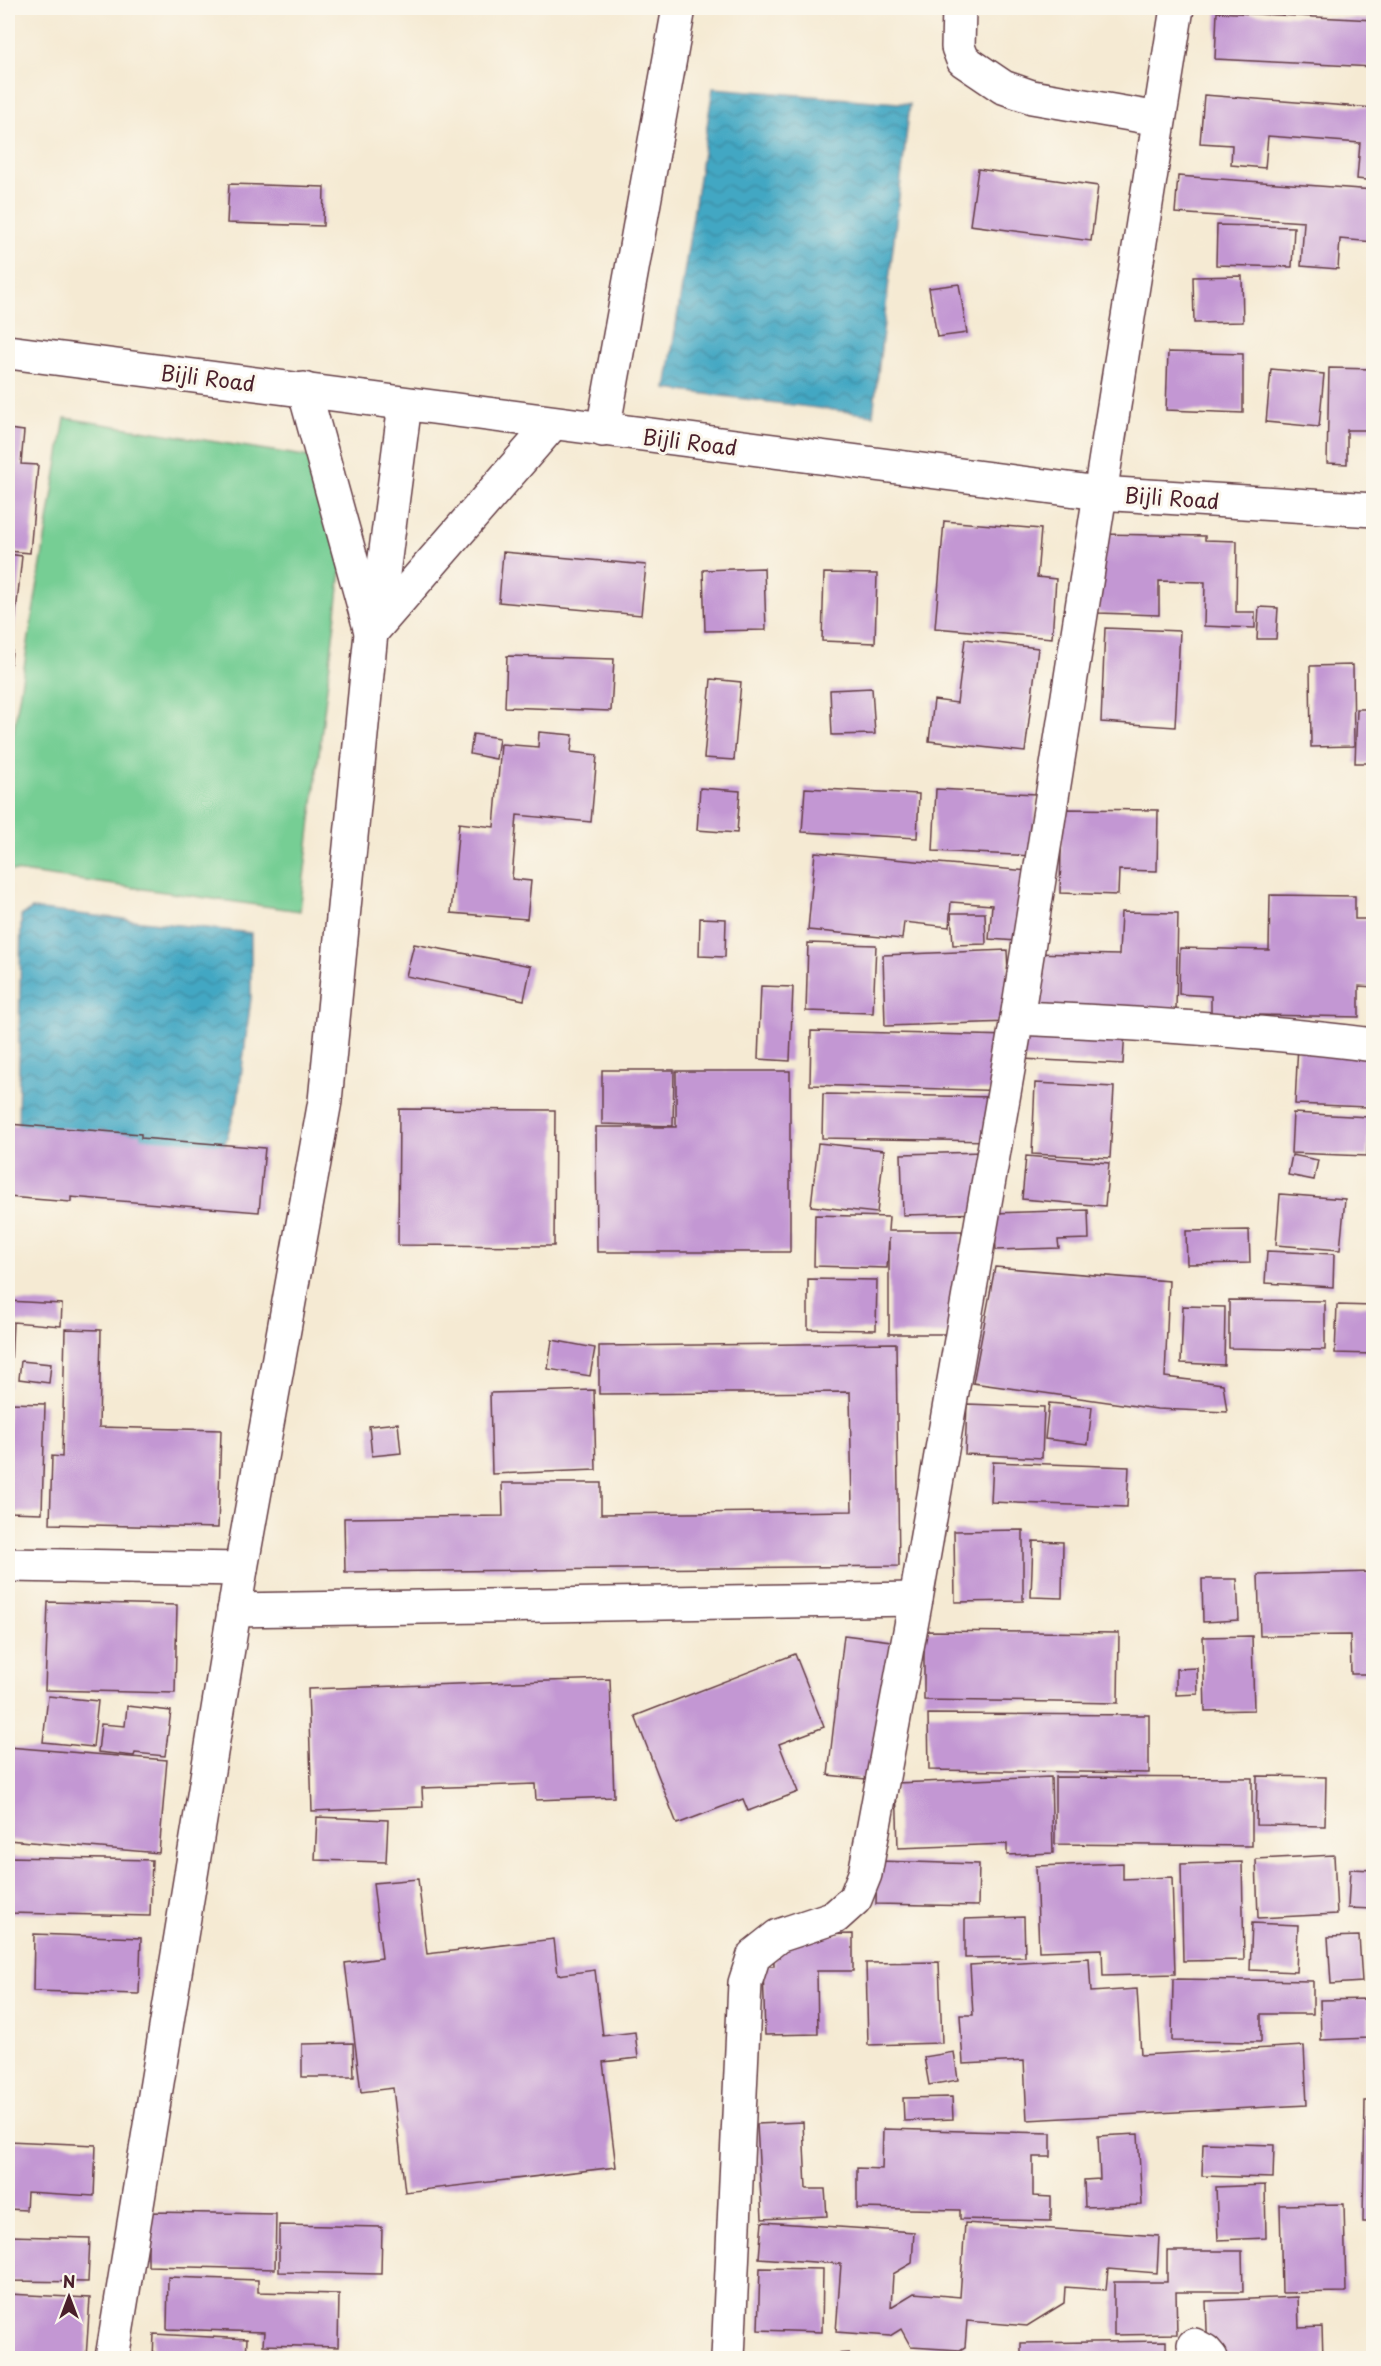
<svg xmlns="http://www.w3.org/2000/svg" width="1381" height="2366" font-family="'Playpen Sans',sans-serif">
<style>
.park{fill:#76ce94;stroke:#607660;stroke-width:1.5}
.water{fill:url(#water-waves);stroke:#466377;stroke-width:1.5}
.building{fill:#c397d3}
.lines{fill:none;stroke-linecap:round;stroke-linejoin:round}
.minor-casing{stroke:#643d44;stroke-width:36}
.minor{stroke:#fff;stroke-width:33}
.labels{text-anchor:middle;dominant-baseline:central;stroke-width:6;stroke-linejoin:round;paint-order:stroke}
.street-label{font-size:21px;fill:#4a1f2b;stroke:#fbf7ec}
</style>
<defs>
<pattern id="water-waves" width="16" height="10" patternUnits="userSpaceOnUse" patternTransform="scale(1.5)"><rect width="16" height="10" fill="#43a7c3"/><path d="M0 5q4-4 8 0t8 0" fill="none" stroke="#3a879f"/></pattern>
</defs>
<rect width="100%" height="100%" fill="#fbf7ec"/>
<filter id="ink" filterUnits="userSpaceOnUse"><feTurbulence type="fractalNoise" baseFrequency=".0167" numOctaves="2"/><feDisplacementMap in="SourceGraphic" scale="12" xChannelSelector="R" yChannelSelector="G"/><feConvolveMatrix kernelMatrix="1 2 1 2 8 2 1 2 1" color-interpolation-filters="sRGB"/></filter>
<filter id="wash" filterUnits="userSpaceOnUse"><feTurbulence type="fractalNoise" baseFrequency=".008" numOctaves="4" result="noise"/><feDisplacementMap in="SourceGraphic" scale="24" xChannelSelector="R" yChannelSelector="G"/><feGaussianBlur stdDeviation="1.35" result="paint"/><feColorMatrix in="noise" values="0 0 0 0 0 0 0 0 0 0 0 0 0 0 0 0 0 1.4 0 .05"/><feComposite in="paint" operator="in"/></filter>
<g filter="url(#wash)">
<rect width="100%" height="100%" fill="#f5ead3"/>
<polygon class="park" points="65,418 310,457 345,538 300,911 8,870 8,765"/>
<g class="water">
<polygon points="713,88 910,104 873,415 666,389"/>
<polygon points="32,909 251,933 251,998 238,1100 224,1147 18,1130 21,916"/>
</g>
<g id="blocks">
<g class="building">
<polygon points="1217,12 1374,20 1374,67 1215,59"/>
<polygon points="1204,95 1374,108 1374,181 1357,179 1360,143 1268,136 1265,168 1231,165 1232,145 1200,143"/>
<polygon points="978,169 1098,186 1091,241 970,225"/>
<polygon points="1178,176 1374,190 1374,242 1340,239 1338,269 1301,266 1304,222 1175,213"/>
<polygon points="229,184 324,187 323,226 227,223"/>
<polygon points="1217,225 1294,227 1292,267 1216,265"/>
<polygon points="1242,276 1243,322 1194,323 1193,277"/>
<polygon points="959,284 967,333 937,337 929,288"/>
<polygon points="1168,352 1243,354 1243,413 1166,410"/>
<polygon points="1329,368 1374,369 1374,430 1347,430 1347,464 1327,463"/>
<polygon points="1271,369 1324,374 1319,427 1266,422"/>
<polygon points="8,429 24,431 21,464 38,465 30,553 8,551"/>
<polygon points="944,521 1041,529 1037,577 1056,579 1052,638 935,628"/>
<polygon points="1101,534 1205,536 1205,540 1237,541 1236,612 1255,612 1255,628 1204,626 1205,582 1159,581 1159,615 1098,613"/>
<polygon points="503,552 646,565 641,615 499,602"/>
<polygon points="8,554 22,556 9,679 8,679"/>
<polygon points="764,568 766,630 705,631 703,570"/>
<polygon points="824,573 877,574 875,643 822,641"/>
<polygon points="1259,607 1278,608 1276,639 1257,639"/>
<polygon points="1105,628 1180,631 1175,727 1101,722"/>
<polygon points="965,639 1038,648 1025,752 929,741 934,700 957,703"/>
<polygon points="507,656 614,659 611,711 505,707"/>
<polygon points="1353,665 1354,746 1311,747 1310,666"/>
<polygon points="711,679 741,682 734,760 704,758"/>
<polygon points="872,688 875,734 832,735 830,690"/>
<polygon points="1357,709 1374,709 1374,763 1355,763"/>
<polygon points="539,732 573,735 571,752 597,755 591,822 517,815 512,879 531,881 527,919 451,913 459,823 494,827 501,744 538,747"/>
<polygon points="473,734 499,738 496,759 470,754"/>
<polygon points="700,788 740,791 737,833 697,830"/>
<polygon points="805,788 919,794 917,838 802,832"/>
<polygon points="936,789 1036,794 1033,856 933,851"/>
<polygon points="1062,809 1158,810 1157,871 1119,870 1118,895 1060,893"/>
<polygon points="815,852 1039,872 1032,942 989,939 992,905 951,902 949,927 904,922 902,939 808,930"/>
<polygon points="1270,895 1355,896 1355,919 1374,919 1374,987 1359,986 1359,1017 1211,1014 1211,996 1179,994 1180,948 1269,950"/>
<polygon points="1121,912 1178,913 1176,1010 1027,1007 1028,953 1119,955"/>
<polygon points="951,913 985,913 986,944 953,945"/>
<polygon points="700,918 726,919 725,957 699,956"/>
<polygon points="808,943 876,945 873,1013 806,1011"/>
<polygon points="414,944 531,966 524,1000 406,976"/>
<polygon points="1007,950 1010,1022 885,1026 883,955"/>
<polygon points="761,986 793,987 790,1061 758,1059"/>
<polygon points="1023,1022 1125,1026 1123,1064 1022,1059"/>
<polygon points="811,1031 1011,1036 1010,1091 810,1085"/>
<polygon points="1298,1044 1370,1047 1367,1107 1295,1104"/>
<polygon points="602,1070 674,1070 673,1126 602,1124"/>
<polygon points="676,1071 790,1071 790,1252 597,1252 596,1127 676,1127"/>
<polygon points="1035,1083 1114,1087 1110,1158 1032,1154"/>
<polygon points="823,1094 995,1097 994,1141 822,1138"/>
<polygon points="399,1109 555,1110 554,1246 398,1245"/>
<polygon points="1293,1113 1369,1117 1367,1156 1291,1153"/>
<polygon points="1372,1118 1374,1118 1374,1157 1370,1157"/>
<polygon points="8,1124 141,1134 141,1138 265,1148 259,1212 71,1197 71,1202 8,1197"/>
<polygon points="818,1143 884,1150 877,1213 811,1206"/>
<polygon points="985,1152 987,1213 903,1215 901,1154"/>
<polygon points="1292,1155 1318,1160 1314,1180 1288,1175"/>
<polygon points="1026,1156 1109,1163 1105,1206 1022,1199"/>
<polygon points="1280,1194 1345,1199 1340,1250 1276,1245"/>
<polygon points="1088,1210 1089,1239 1058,1240 1059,1248 996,1250 994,1213"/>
<polygon points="815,1215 889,1217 888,1231 962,1231 962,1334 889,1334 889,1238 887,1268 814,1266"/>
<polygon points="1249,1230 1250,1263 1187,1264 1186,1231"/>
<polygon points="1267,1251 1334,1254 1333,1287 1265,1283"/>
<polygon points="995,1267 1169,1281 1165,1377 1223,1384 1227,1412 1157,1409 973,1383"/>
<polygon points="808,1279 877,1280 876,1330 808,1329"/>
<polygon points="1229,1300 1325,1301 1325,1350 1229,1348"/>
<polygon points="8,1301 62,1304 61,1326 13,1322 10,1387 8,1387"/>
<polygon points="1337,1305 1374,1306 1374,1354 1335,1353"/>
<polygon points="1183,1306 1225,1307 1224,1365 1181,1363"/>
<polygon points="65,1329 101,1330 99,1427 221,1430 218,1528 50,1524 52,1456 62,1457"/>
<polygon points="552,1340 595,1348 590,1376 548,1369"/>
<polygon points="896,1343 899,1566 345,1572 344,1518 503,1516 502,1483 601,1483 601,1514 852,1511 850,1392 599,1394 599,1346"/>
<polygon points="21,1361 51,1364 49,1383 19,1379"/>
<polygon points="594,1390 596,1470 492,1474 490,1393"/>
<polygon points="8,1403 45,1404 42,1513 8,1512"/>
<polygon points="1049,1403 1092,1407 1088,1444 1045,1439"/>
<polygon points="967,1404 1044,1407 1042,1458 965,1454"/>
<polygon points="398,1423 401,1453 372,1456 369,1426"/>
<polygon points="993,1462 1129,1467 1127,1507 991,1502"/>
<polygon points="1023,1530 1023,1601 955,1602 954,1531"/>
<polygon points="1033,1541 1063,1542 1062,1598 1031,1597"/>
<polygon points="1374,1572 1374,1674 1351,1674 1350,1635 1260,1636 1258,1575"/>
<polygon points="1202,1579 1237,1579 1239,1620 1203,1622"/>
<polygon points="48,1602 177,1605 175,1693 45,1690"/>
<polygon points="924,1631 1119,1633 1118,1703 924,1700"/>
<polygon points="844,1635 891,1641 875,1780 828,1775"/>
<polygon points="1252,1636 1254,1710 1205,1711 1203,1637"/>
<polygon points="795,1654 824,1727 779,1744 798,1792 748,1811 743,1799 677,1824 635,1716"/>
<polygon points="1197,1668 1198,1694 1176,1695 1176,1669"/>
<polygon points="610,1679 614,1797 536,1800 535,1784 422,1788 423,1807 312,1811 308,1689"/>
<polygon points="48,1696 98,1701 93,1747 43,1742"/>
<polygon points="127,1706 171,1711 165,1756 135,1753 134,1756 98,1752 101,1724 125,1726"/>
<polygon points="928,1714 1149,1715 1149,1773 929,1770"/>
<polygon points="8,1747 167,1760 159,1853 8,1840"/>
<polygon points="1257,1776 1326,1777 1325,1826 1256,1825"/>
<polygon points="1051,1777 1053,1853 1007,1855 1007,1844 898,1848 896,1783"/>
<polygon points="1055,1777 1252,1778 1252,1846 1055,1844"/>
<polygon points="317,1817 388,1820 386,1862 315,1860"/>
<polygon points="1334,1855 1337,1914 1258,1918 1256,1859"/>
<polygon points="8,1857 152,1860 150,1916 8,1913"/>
<polygon points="877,1861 979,1864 978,1906 876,1904"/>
<polygon points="1242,1862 1244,1960 1183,1961 1181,1864"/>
<polygon points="1123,1863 1123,1879 1172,1877 1175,1974 1103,1976 1102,1949 1039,1951 1036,1866"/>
<polygon points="1350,1869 1374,1870 1374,1909 1348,1908"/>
<polygon points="418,1879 427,1954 554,1939 558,1975 595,1970 603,2036 635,2032 638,2058 603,2062 616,2167 405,2192 393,2088 361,2092 345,1963 382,1958 373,1883"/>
<polygon points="1024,1917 1025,1957 965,1958 965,1919"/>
<polygon points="1252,1923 1298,1925 1296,1972 1250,1970"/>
<polygon points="34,1934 141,1938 139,1994 33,1991"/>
<polygon points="853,1934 853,1971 817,1971 818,2034 765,2035 763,1966 774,1966 773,1936"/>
<polygon points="1359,1936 1362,1982 1331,1984 1328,1937"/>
<polygon points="1089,1958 1091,1992 1137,1989 1141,2055 1304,2046 1307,2105 1027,2120 1024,2061 963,2064 960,2015 973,2015 970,1965"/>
<polygon points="939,1962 942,2043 868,2045 866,1963"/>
<polygon points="1173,1979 1313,1981 1313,2014 1261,2014 1261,2042 1172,2041"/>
<polygon points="1368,1999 1369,2038 1321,2040 1320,2000"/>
<polygon points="353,2043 354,2077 302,2077 302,2044"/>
<polygon points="954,2052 958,2080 929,2085 924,2057"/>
<polygon points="952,2097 953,2119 904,2121 903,2098"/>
<polygon points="1365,2101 1374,2101 1374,2222 1363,2222"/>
<polygon points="803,2122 806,2189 825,2189 827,2216 762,2219 757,2124"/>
<polygon points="883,2129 1051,2133 1051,2157 1033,2157 1033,2196 1051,2197 1051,2221 960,2219 960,2210 857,2208 857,2168 882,2169"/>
<polygon points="1138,2134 1142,2205 1085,2207 1084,2180 1100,2179 1098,2136"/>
<polygon points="8,2141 96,2145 94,2196 27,2192 26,2210 8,2209"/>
<polygon points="1203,2143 1274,2145 1273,2178 1202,2176"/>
<polygon points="1265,2185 1266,2238 1218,2240 1216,2187"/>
<polygon points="1344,2204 1346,2292 1282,2293 1280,2205"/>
<polygon points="148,2212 276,2214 275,2269 148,2266"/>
<polygon points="762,2222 914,2232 912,2263 893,2274 891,2307 914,2293 960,2297 965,2223 1159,2236 1157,2273 1108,2269 1106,2290 1065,2287 1064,2303 1027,2326 967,2321 965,2347 960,2350 911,2347 901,2329 890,2336 836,2332 841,2264 759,2258"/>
<polygon points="279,2225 382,2227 381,2274 279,2272"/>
<polygon points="8,2236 90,2238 88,2282 8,2281"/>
<polygon points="1167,2251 1242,2251 1243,2292 1176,2292 1177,2334 1114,2335 1114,2282 1167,2282"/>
<polygon points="760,2268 823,2269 822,2332 758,2330"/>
<polygon points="168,2277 258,2280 258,2292 339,2294 338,2347 263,2345 264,2332 167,2329"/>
<polygon points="8,2294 90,2298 86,2358 8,2358"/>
<polygon points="1298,2297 1299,2328 1322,2327 1323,2358 1208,2358 1206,2301"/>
<rect x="1371" y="2316" width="3" height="42"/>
<polygon points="154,2334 247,2339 246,2358 153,2358"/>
<polygon points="1166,2341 1166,2358 1021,2358 1021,2343"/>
<polygon points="849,2353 850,2358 784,2358 784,2357"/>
<polygon points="977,2355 977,2358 933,2358 933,2357"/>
</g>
</g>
</g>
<g filter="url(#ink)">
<use href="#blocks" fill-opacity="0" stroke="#643d44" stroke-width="1.5"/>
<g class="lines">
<g class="minor-casing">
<g id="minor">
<polyline points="959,8 958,47 963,60 1003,87 1032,97 1159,119"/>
<polyline points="8,352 1099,493 1374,510"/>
<polyline points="304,389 370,628"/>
<polyline points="603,430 679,8"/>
<polyline points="374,629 553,423"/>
<path d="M 1017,1018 C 1136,1023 1255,1030 1374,1045"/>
<polyline points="8,1565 241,1569"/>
<polyline points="234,1610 916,1599"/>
<polyline points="1194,2345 1205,2351 1211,2358"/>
<polyline points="112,2358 241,1569 325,1101 371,633 382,581 405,404"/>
<polyline points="728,2358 745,1983 754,1955 778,1936 835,1917 855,1899 865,1874 916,1599 1017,1018 1177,8"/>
</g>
</g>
<use href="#minor" class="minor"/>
</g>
</g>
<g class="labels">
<g class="street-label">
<text transform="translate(208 377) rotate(7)">Bijli Road</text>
<text transform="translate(690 441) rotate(7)">Bijli Road</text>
<text transform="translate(1172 497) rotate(4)">Bijli Road</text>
</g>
</g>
<rect width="1381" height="2366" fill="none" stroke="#fbf7ec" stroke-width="30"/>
<g transform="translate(69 2297)" stroke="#fbf7ec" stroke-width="4.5" paint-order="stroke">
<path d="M0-4.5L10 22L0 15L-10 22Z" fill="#4a1f2b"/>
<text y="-9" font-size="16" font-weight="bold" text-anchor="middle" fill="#4a1f2b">N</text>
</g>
</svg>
